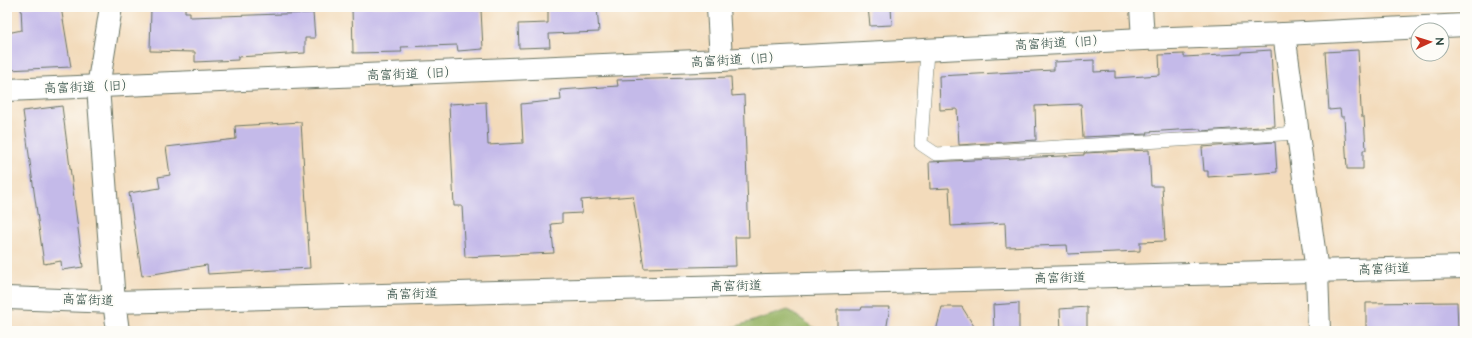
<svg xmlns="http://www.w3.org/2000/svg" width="1472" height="338" font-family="'Architects Daughter','Klee One',sans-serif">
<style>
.forest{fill:#98b466;stroke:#5c784d}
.building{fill:#c4bae9}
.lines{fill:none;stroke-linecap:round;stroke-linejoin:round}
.service-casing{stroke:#697463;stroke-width:14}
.minor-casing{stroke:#697463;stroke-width:24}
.tertiary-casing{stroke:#697463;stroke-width:24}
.service{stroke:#fff;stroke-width:13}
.minor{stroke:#fff;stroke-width:22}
.tertiary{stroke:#fff;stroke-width:22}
.labels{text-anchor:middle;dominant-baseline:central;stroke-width:4;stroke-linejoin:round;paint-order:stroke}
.street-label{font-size:13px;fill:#1f3d34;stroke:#fdfcf7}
</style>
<rect width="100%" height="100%" fill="#fdfcf7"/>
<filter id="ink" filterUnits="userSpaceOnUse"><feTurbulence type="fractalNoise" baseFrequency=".025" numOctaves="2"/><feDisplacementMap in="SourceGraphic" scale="8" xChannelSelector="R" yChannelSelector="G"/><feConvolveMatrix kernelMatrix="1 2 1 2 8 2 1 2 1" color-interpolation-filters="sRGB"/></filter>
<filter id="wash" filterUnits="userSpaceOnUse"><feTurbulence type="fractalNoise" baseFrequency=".012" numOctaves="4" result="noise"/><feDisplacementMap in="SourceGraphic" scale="16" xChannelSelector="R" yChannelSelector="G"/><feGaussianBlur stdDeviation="0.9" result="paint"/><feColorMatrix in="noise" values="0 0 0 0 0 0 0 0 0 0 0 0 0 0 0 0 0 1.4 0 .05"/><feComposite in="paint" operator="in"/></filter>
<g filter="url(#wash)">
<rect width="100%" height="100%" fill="#f3dbbb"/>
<polygon class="forest" points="788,310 819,331 721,331"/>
<g id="blocks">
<g class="building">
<polygon points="21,7 61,7 71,67 7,70 7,33 22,30"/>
<polygon points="151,7 185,7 185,12 190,12 190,17 313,13 315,38 305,38 305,53 238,57 238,60 195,62 195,52 150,51"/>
<polygon points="352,7 478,7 478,11 481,10 483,49 458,51 457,45 401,47 402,52 353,53"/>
<polygon points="548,7 597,7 599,32 549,34 550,47 519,48 518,24 548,23"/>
<polygon points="868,7 891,7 892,25 870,26"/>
<polygon points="1271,50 1275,126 1201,131 1201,129 1178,130 1147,132 1148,134 1083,137 1081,104 1035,106 1036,140 959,145 957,109 940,110 939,76 1054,70 1054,62 1094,60 1094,72 1115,71 1115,78 1160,75 1159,55 1184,54 1184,57 1241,54 1241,52"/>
<polygon points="1358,50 1361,109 1362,117 1364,117 1366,150 1363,150 1363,169 1347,169 1344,117 1341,117 1340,109 1329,110 1325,52"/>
<polygon points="731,77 732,96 744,95 748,211 749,237 735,237 736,266 644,268 633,196 581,200 582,213 562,214 562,223 551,224 554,253 465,257 462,206 454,206 449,104 486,102 488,145 523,143 521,104 561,100 560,90 618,86 617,80"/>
<polygon points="62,106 83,267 62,270 61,261 44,264 23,111"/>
<polygon points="301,122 310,268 208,274 207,265 142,276 129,193 160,188 158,177 170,175 166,147 236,139 235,126"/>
<polygon points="1275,142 1277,172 1208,177 1208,171 1204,171 1202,147"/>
<polygon points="1149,150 1151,186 1162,186 1165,241 1140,242 1140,251 1068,254 1067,245 1006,247 1005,223 951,226 949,188 930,189 929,162 1084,155 1084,153"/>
<polygon points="1457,302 1458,331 1366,331 1366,303"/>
<polygon points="1019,303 1019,331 994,331 993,305"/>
<polygon points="862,307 890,307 886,331 837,331 837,310 861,310"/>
<polygon points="942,307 962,307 977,331 936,331"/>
<polygon points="1087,307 1087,331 1061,331 1060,309"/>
</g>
</g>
</g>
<g filter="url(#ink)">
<use href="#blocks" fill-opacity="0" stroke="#697463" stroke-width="1"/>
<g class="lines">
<g class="service-casing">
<polyline id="service" points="927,50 921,144 936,154 1298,133"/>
</g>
<g class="minor-casing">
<g id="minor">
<polyline points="718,7 721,60"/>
<polyline points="1141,7 1143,39"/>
<polyline points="1284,34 1317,271 1319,331"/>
<polyline points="7,90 721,60 1143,39 1284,34 1465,25"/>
</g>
</g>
<g class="tertiary-casing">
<g id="tertiary">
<polyline points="111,7 98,87 114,302 118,331"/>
<polyline points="7,298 114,302 1465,267"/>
</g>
</g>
<use href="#service" class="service"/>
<use href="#minor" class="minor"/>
<use href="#tertiary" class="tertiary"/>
</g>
</g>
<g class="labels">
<g class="street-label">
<text transform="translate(1060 43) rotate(-3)">高富街道（旧）</text>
<text transform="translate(736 60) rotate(-3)">高富街道（旧）</text>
<text transform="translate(412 74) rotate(-2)">高富街道（旧）</text>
<text transform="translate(89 87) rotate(-2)">高富街道（旧）</text>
<text transform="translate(1384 269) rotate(-2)">高富街道</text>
<text transform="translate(1060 278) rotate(-1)">高富街道</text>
<text transform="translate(736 286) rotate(-1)">高富街道</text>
<text transform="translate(412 294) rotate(-1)">高富街道</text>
<text transform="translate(88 300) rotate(2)">高富街道</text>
</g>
</g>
<rect width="1472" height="338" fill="none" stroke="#fdfcf7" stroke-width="24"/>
<g transform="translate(1430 42) rotate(86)"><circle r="19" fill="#fdfcf7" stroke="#a4b0a9"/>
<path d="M0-3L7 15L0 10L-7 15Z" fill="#c8321e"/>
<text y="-6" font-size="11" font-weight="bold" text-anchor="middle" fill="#1f3d34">N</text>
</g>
</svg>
